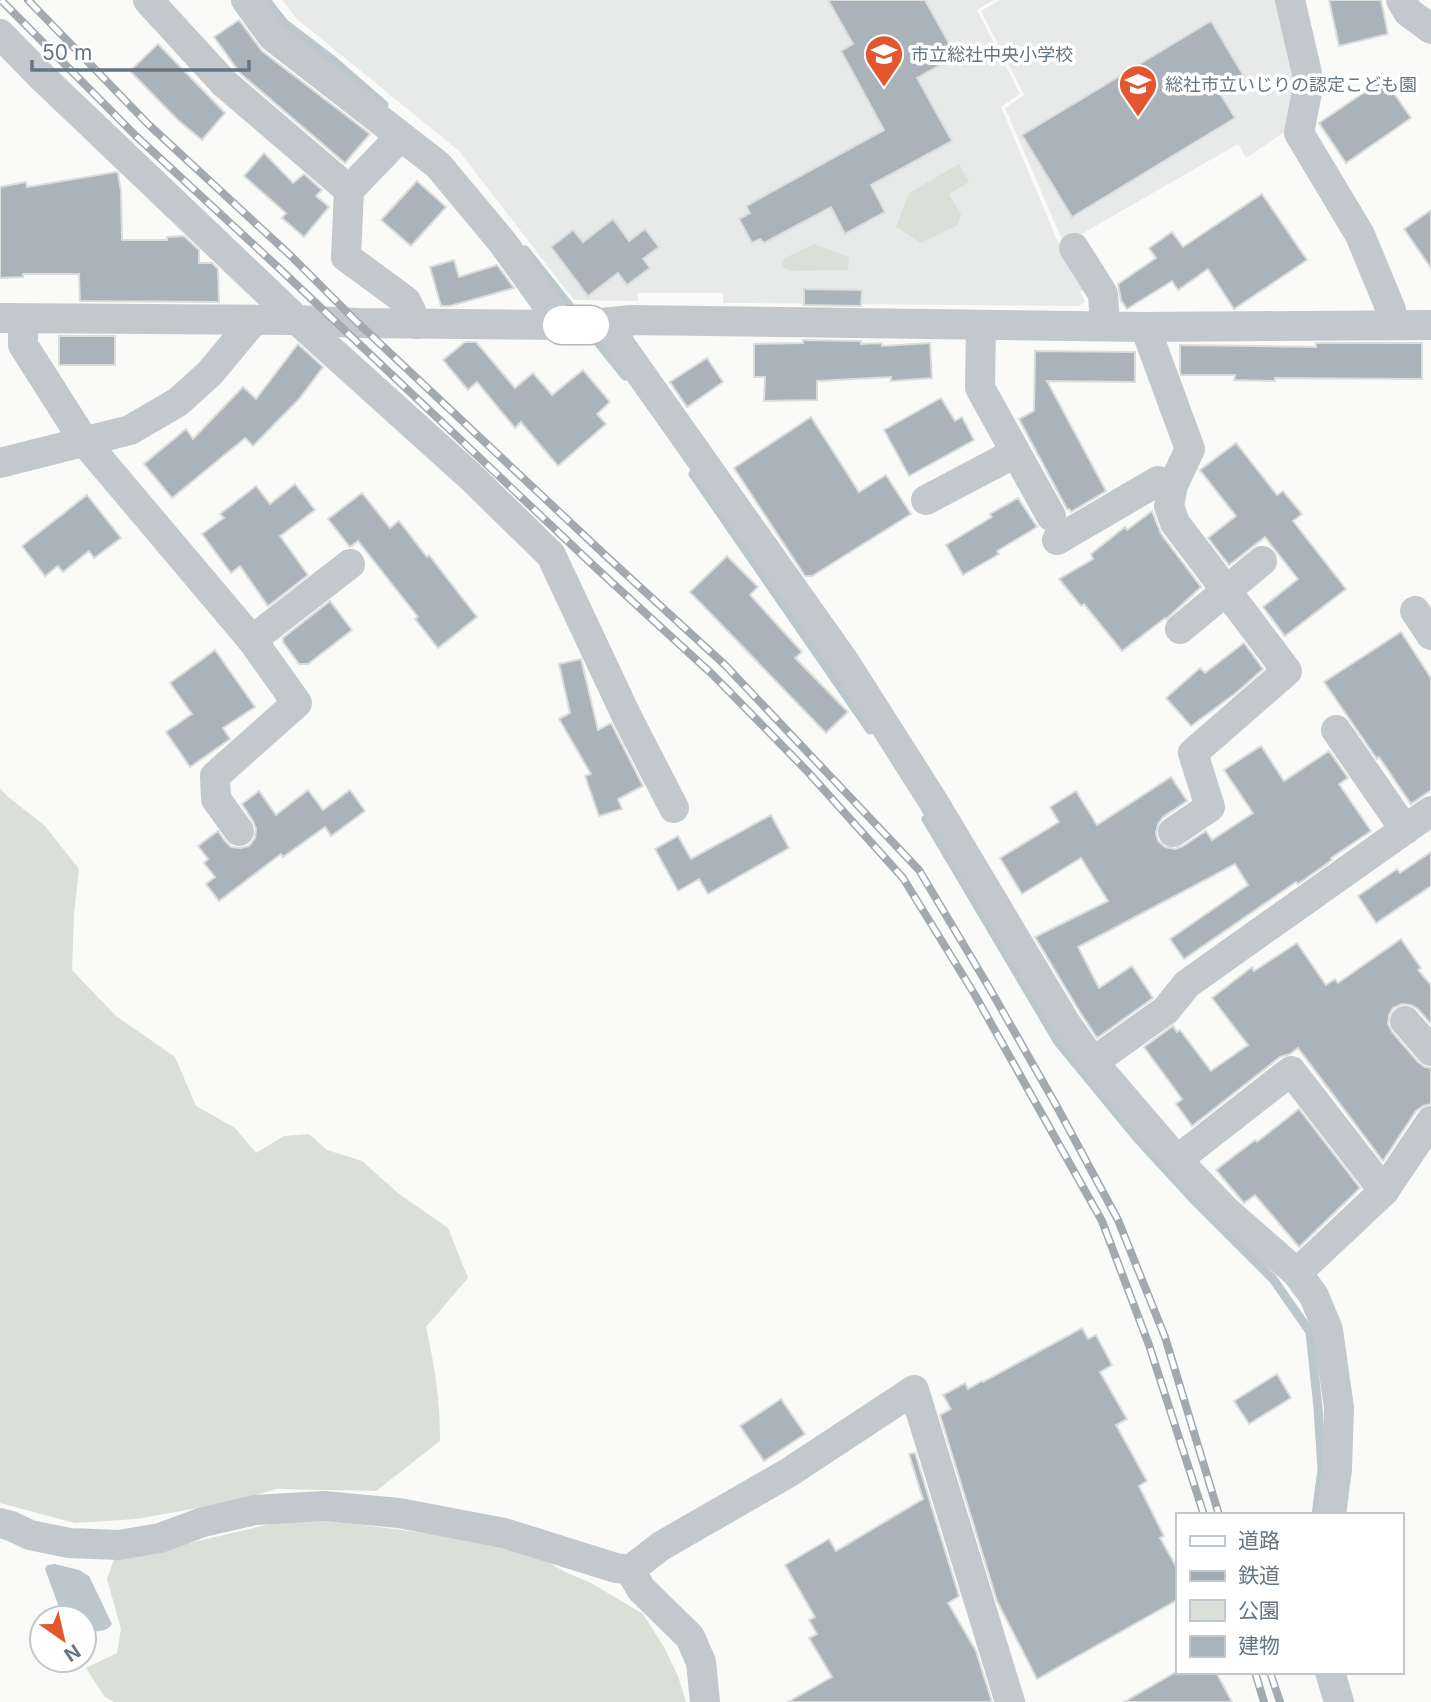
<svg xmlns="http://www.w3.org/2000/svg" width="1431" height="1702" font-family="Inter,'Noto Sans JP',sans-serif">
<style>
.built{fill:#e8e9e9}
.green{fill:#dadfd7}
.water{fill:#bbc7cb}
.lines{fill:none;stroke-linecap:round;stroke-linejoin:round}
.stream{stroke:#bbc7cb;stroke-width:9}
.building{fill:#aab3b9;stroke:#dcdcda;stroke-width:2}
.secondary-casing{stroke:#b3babf;stroke-width:41}
.street{stroke:#c3c8cc;stroke-width:30}
.secondary{stroke:#fff;stroke-width:38}
.rail-casing{stroke:#a2aab0;stroke-width:8}
.rail{stroke:#fff;stroke-width:5;stroke-dasharray:16;stroke-linecap:butt}
.labels{text-anchor:middle;dominant-baseline:central;stroke-width:7;stroke-linejoin:round;paint-order:stroke}
.poi-label{font-size:18px;fill:#657683;stroke:#fff;text-anchor:start}
</style>
<rect width="100%" height="100%" fill="#fafaf8"/>
<g class="built">
<polygon points="282,0 994,0 977,10 1020,94 1001,107 1058,242 1089,286 1080,292 1085,302 1079,306 723,303 723,293 638,293 638,301 574,300 459,151 297,19"/>
<polygon points="1000,0 1280,0 1299,79 1286,131 1246,158 1238,144 1064,244 1005,108 1024,95 981,11"/>
</g>
<g class="green">
<polygon points="959,164 969,182 949,194 961,214 958,225 921,243 896,227 909,193"/>
<polygon points="814,244 849,257 848,270 790,271 784,268 782,263 785,258"/>
<path d="M 0,788 L 7,796 L 45,826 L 79,869 L 74,915 L 72,970 L 116,1016 L 175,1057 L 196,1106 L 235,1128 L 256,1153 L 284,1136 L 309,1134 L 327,1150 L 362,1161 L 399,1194 L 448,1228 L 468,1278 L 426,1327 C 435,1367 440,1400 440,1441 L 376,1491 L 277,1489 L 226,1503 L 136,1519 L 75,1523 L 0,1503 Z"/>
<polygon points="292,1519 356,1524 477,1540 534,1554 565,1572 591,1583 643,1614 664,1647 678,1676 686,1702 114,1702 105,1697 86,1668 117,1653 121,1629 107,1579 115,1556 172,1547"/>
</g>
<path class="water" d="M 55,1564 L 79,1570 L 89,1576 L 112,1624 C 106,1633 94,1631 84,1632 L 84,1618 L 63,1618 L 45,1569 L 47,1565 Z"/>
<g class="lines">
<g class="stream">
<polyline points="266,0 284,23 330,58 384,105"/>
<polyline points="525,250 575,313"/>
<polyline points="592,335 625,376"/>
<polyline points="693,474 870,730"/>
<polyline points="926,819 1058,1042 1136,1137 1192,1198 1273,1279 1310,1332 1318,1408 1322,1469 1316,1515"/>
</g>
</g>
<g class="building">
<polygon points="828,0 925,0 956,56 917,78 952,141 871,185 885,212 845,234 831,207 764,243 760,239 752,243 739,219 750,213 746,206 884,130 841,51 853,44"/>
<polygon points="1329,0 1381,0 1388,34 1339,46"/>
<polygon points="239,20 262,51 370,134 345,163 241,74 214,37"/>
<polygon points="1211,21 1246,80 1221,95 1235,118 1072,217 1022,135"/>
<polygon points="158,44 225,113 202,140 178,120 130,71"/>
<polygon points="1384,79 1411,118 1346,163 1319,123"/>
<polygon points="264,153 293,183 304,174 322,190 316,196 329,207 304,237 282,218 286,213 244,176"/>
<polygon points="116,172 118,173 121,192 122,240 167,240 167,237 184,236 199,250 199,263 212,263 218,269 219,302 80,301 79,274 23,274 23,277 0,278 0,187 26,182 27,187"/>
<polygon points="417,181 446,207 411,246 381,220"/>
<polygon points="1262,194 1307,260 1234,309 1208,269 1178,290 1172,281 1127,309 1121,300 1118,284 1156,258 1149,248 1172,232 1183,247"/>
<polygon points="1431,210 1431,268 1404,229"/>
<polygon points="613,219 629,241 645,229 659,247 643,259 650,268 627,285 618,273 588,296 551,247 573,230 583,242"/>
<polygon points="454,260 459,277 497,265 514,288 450,306 441,306 430,267"/>
<polygon points="804,289 862,290 861,306 804,305"/>
<rect x="59" y="336" width="56" height="29"/>
<polygon points="803,340 861,341 861,344 882,343 882,346 930,343 932,378 891,381 891,377 817,381 817,400 764,401 765,377 754,377 754,344 803,343"/>
<polygon points="465,342 476,342 515,388 533,373 552,395 583,370 610,402 597,414 606,424 558,466 521,422 515,428 477,382 468,390 443,360"/>
<polygon points="1316,343 1422,343 1422,379 1275,378 1275,381 1234,380 1235,375 1181,375 1180,371 1180,345 1316,347"/>
<polygon points="298,344 323,367 299,399 253,446 245,438 172,498 144,464 186,429 193,439 243,387 256,399"/>
<polygon points="1035,351 1135,352 1135,382 1047,381 1106,491 1071,512 1069,509 1067,509 1019,419 1034,411"/>
<polygon points="707,358 723,382 687,407 670,382"/>
<polygon points="941,398 955,421 962,417 974,440 909,476 884,430"/>
<polygon points="811,417 859,492 886,475 911,514 812,576 805,576 734,468"/>
<polygon points="1236,443 1277,495 1283,491 1302,514 1293,521 1346,589 1285,636 1263,607 1298,579 1265,537 1229,565 1208,538 1236,516 1200,470"/>
<polygon points="295,484 315,510 280,536 308,575 268,606 240,566 231,573 202,534 224,518 220,514 256,486 270,504"/>
<polygon points="362,493 390,528 399,521 427,557 429,555 477,617 438,648 415,619 418,617 358,541 350,547 328,519"/>
<polygon points="87,495 121,538 94,558 89,551 63,572 58,566 45,576 22,546"/>
<polygon points="1018,498 1037,527 997,551 999,554 963,575 946,545 992,517 990,514"/>
<polygon points="1152,511 1161,534 1201,587 1166,619 1165,618 1122,651 1084,604 1081,606 1059,579 1093,559 1091,554 1125,527 1127,530"/>
<polygon points="727,556 758,587 750,595 802,652 795,658 848,712 826,733 690,592"/>
<polygon points="330,601 352,630 308,664 299,664 283,642 283,638"/>
<polygon points="1401,632 1431,678 1431,790 1411,804 1379,757 1377,759 1324,682"/>
<polygon points="1244,643 1263,669 1237,692 1191,726 1166,698 1200,668 1205,673"/>
<polygon points="215,650 255,707 223,728 230,739 190,767 166,732 192,714 170,683"/>
<polygon points="581,659 598,730 611,723 643,786 618,799 622,809 599,816 585,776 591,774 559,719 570,713 559,664"/>
<polygon points="1261,746 1284,781 1329,751 1348,778 1339,784 1371,831 1331,858 1332,860 1298,884 1296,882 1184,959 1170,939 1248,885 1235,864 1078,947 1099,988 1132,966 1153,998 1097,1038 1080,1012 1035,937 1108,901 1081,858 1022,894 1000,858 1059,822 1050,807 1076,791 1097,825 1171,777 1187,801 1163,817 1158,824 1156,833 1158,841 1165,847 1175,849 1183,846 1206,831 1212,840 1253,813 1224,770"/>
<polygon points="308,790 323,810 350,790 365,811 331,836 325,827 283,857 281,854 219,901 206,884 215,877 204,863 208,859 198,846 218,831 225,841 231,847 240,848 249,846 255,838 256,829 253,821 242,804 259,791 276,815"/>
<polygon points="771,815 789,848 708,894 699,879 678,891 655,849 678,836 691,859"/>
<polygon points="1431,852 1431,886 1376,923 1358,896 1397,869 1400,873"/>
<polygon points="1401,939 1421,968 1418,970 1431,985 1431,1024 1418,1009 1411,1005 1402,1004 1393,1008 1389,1015 1388,1024 1392,1032 1418,1062 1425,1067 1431,1068 1431,1104 1423,1106 1416,1111 1383,1161 1298,1048 1290,1054 1280,1057 1192,1126 1176,1104 1182,1099 1144,1047 1173,1026 1177,1032 1180,1030 1211,1071 1248,1045 1212,998 1252,967 1254,971 1297,943 1326,985 1335,979 1338,983"/>
<polygon points="1299,1109 1360,1188 1299,1247 1255,1195 1244,1203 1216,1170 1255,1140 1257,1142"/>
<polygon points="1082,1328 1088,1339 1096,1335 1112,1365 1100,1372 1127,1419 1116,1425 1147,1481 1139,1486 1164,1536 1160,1538 1177,1568 1177,1600 1037,1679 997,1601 940,1415 951,1409 943,1395 965,1383 968,1389 982,1381 983,1382"/>
<polygon points="1277,1374 1291,1398 1249,1424 1234,1401"/>
<polygon points="781,1399 805,1434 764,1461 740,1426"/>
<polygon points="915,1453 959,1596 948,1603 976,1651 992,1702 788,1702 832,1677 809,1638 817,1634 809,1620 815,1617 785,1565 829,1539 836,1551 923,1499 909,1454"/>
<polygon points="1176,1672 1216,1672 1232,1702 1124,1702"/>
</g>
<g class="lines">
<g class="secondary-casing">
<polyline id="secondary" points="562,325 590,325"/>
</g>
<g class="street">
<polyline points="148,0 224,83 349,190 400,137"/>
<polyline points="246,0 273,37 438,165 503,243 562,325"/>
<polyline points="1290,0 1309,82 1299,133 1360,235 1391,310 1392,325"/>
<polyline points="1401,0 1408,12 1431,29"/>
<polyline points="0,34 44,79 297,320 470,476 551,555 628,719 674,808"/>
<polyline points="349,190 346,257 406,301 417,324"/>
<polyline points="1074,248 1103,294 1105,325"/>
<polyline points="0,318 297,320 358,323 562,325"/>
<polyline points="23,319 23,345 84,441 252,640 297,703 215,776 216,799 239,831"/>
<polyline points="611,322 621,346 846,664 933,801 1065,1022 1093,1062 1177,1160 1225,1210 1297,1273 1314,1296 1328,1330 1339,1408 1337,1469 1331,1515"/>
<polyline points="592,324 631,320 1145,327 1431,325"/>
<polyline points="981,325 980,388 1051,516"/>
<polyline points="1145,327 1190,449 1173,485 1169,506 1175,523 1287,671 1193,753 1210,807 1173,832"/>
<polyline points="0,463 130,430 178,402 210,373 254,320"/>
<polyline points="926,500 1015,453"/>
<polyline points="1057,540 1158,481 1173,485"/>
<polyline points="1415,611 1431,635"/>
<polyline points="1180,629 1262,561"/>
<polyline points="252,640 350,564"/>
<polyline points="1336,730 1405,830"/>
<polyline points="1405,1021 1431,1051"/>
<polyline points="1093,1062 1166,1010 1187,984 1431,811"/>
<polyline points="1177,1160 1291,1071 1384,1191"/>
<polyline points="1297,1273 1384,1191 1431,1121"/>
<polyline points="0,1523 11,1526 30,1535 69,1543 119,1545 160,1538 203,1522 255,1510 323,1506 399,1513 504,1533 616,1568 630,1570 661,1546 788,1473 914,1390 1010,1702"/>
<polyline points="630,1570 641,1589 690,1637 701,1662 705,1702"/>
<polyline points="1330,1672 1339,1702"/>
</g>
<use href="#secondary" class="secondary"/>
<g class="rail-casing">
<g id="rail">
<polyline points="1,0 136,136 281,270 595,567 713,675 808,772 903,878 975,995 1102,1221 1149,1345 1204,1515"/>
<polyline points="28,0 148,124 291,256 358,323 605,555 725,665 919,870 990,989 1056,1105 1118,1220 1165,1337 1219,1515"/>
<polyline points="1255,1672 1264,1702"/>
<polyline points="1270,1672 1280,1702"/>
</g>
</g>
<use href="#rail" class="rail"/>
</g>
<defs>
<g id="school-pin" transform="scale(2.0125)"><path d="M0 17L-7.5 6A9.5 9.5 0 1 1 7.5 6Z" fill="#e4572e" stroke="#fff"/><path d="M0-5L7-2L0 1L-7-2ZM-4 1L0 2.5L4 1V4Q0 6-4 4Z" fill="#fff"/></g>
</defs>
<g fill-rule="evenodd">
<use href="#school-pin" x="884" y="54"/>
<use href="#school-pin" x="1138" y="84"/>
</g>
<g class="labels">
<g class="poi-label">
<text x="911" y="54">市立総社中央小学校</text>
<text x="1165" y="84">総社市立いじりの認定こども園</text>
</g>
</g>
<rect x="1176" y="1513" width="228" height="161" fill="#ffffff" stroke="#c1c8cd" stroke-width="2"/>
<rect x="1190" y="1536" width="35" height="10" fill="#ffffff" stroke="#c1c8cd" stroke-width="2"/>
<text x="1238" y="1548" font-size="21" fill="#657683">道路</text>
<rect x="1190" y="1571" width="35" height="10" fill="#a2aab0" stroke="#c1c8cd" stroke-width="2"/>
<text x="1238" y="1583" font-size="21" fill="#657683">鉄道</text>
<rect x="1190" y="1600" width="35" height="21" fill="#dadfd7" stroke="#c1c8cd" stroke-width="2"/>
<text x="1238" y="1618" font-size="21" fill="#657683">公園</text>
<rect x="1190" y="1636" width="35" height="21" fill="#aab3b9" stroke="#c1c8cd" stroke-width="2"/>
<text x="1238" y="1653" font-size="21" fill="#657683">建物</text>
<g transform="translate(63 1639) rotate(146)"><circle r="33" fill="#ffffff" stroke="#c1c8cd" stroke-width="2"/>
<path d="M0-5L12 26L0 18L-12 26Z" fill="#e4572e"/>
<text y="-10" font-size="19" font-weight="bold" text-anchor="middle" fill="#657683">N</text>
</g>
<path d="M32 60v10h217v-10" fill="none" stroke="#657683" stroke-width="3.5"/>
<text x="42" y="60" font-size="21" fill="#657683" stroke="#ffffff" stroke-width="5" paint-order="stroke">50 m</text>
</svg>
